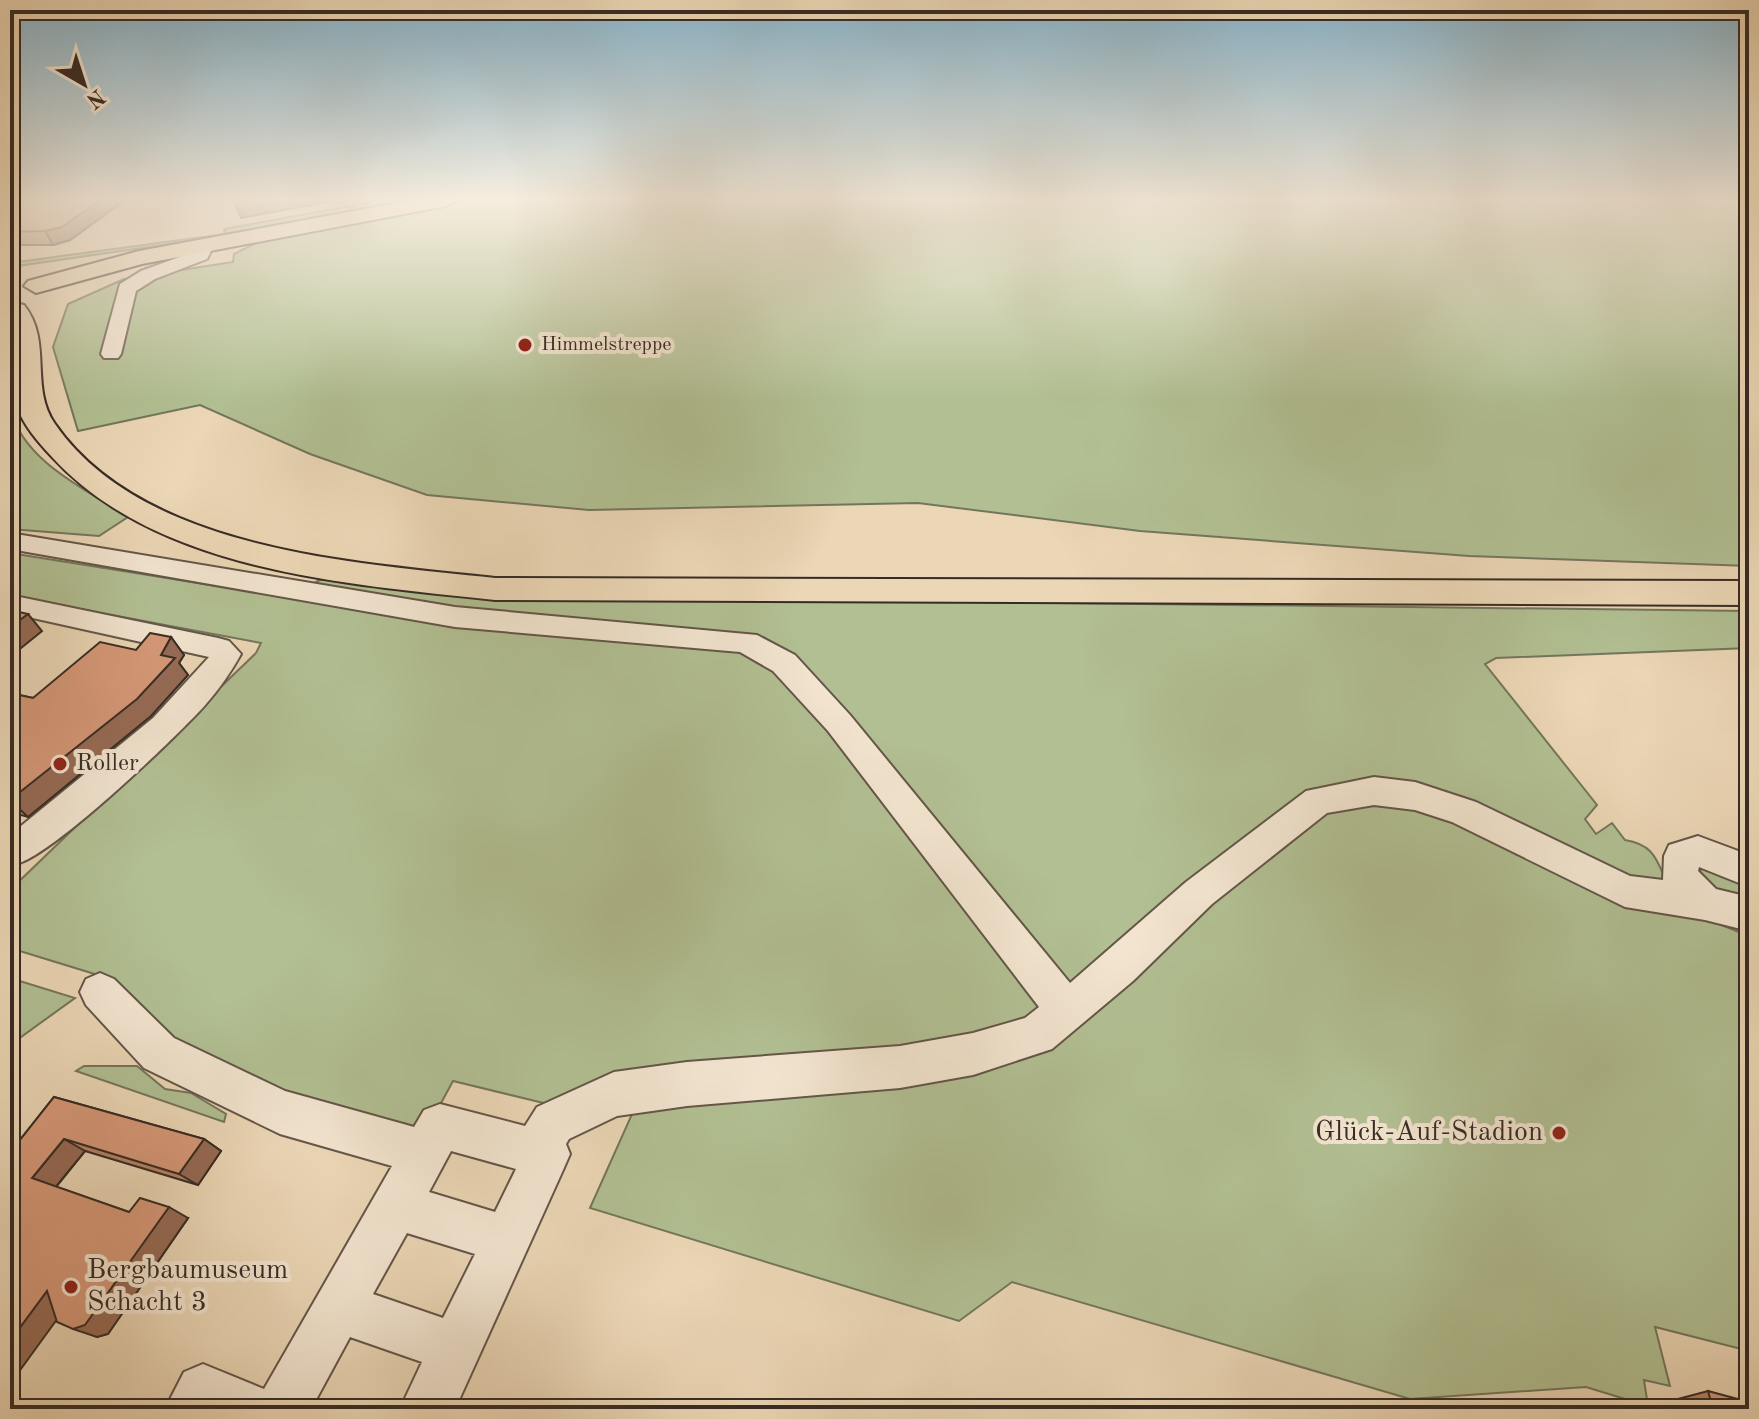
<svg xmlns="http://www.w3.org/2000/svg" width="1759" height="1419" font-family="'Old Standard TT',serif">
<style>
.green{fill:#b1bf92;stroke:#74765c;stroke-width:2}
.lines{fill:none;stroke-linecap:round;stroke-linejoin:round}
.minor-casing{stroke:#645649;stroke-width:4}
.major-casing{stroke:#372c25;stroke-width:4}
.minor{fill:#f2e4cf;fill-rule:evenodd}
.major{fill:#ebd6b5;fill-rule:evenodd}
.wall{fill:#b88367;stroke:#372c25;stroke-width:2}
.shaded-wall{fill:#966a54;stroke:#372c25;stroke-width:2}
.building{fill:#d69878;stroke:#372c25;stroke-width:2}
.poi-dot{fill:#8f2418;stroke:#f2e4cf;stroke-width:3}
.labels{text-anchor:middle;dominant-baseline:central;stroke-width:8;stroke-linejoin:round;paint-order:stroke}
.far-poi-label{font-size:20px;fill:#372c25;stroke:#f2e4cf;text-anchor:start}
.poi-label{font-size:24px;fill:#372c25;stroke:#f2e4cf;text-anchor:start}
.near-poi-label{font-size:28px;fill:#372c25;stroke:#f2e4cf;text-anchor:end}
</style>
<rect width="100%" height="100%" fill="#ebd6b5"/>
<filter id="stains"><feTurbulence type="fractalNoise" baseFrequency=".0025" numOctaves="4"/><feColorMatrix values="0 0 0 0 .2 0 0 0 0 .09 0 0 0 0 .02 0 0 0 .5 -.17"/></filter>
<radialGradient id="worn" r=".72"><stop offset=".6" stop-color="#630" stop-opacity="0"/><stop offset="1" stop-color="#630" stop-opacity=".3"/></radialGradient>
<g class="green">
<polygon points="384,200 420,200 219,237 10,267 10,263 225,234 224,229"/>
<polygon points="468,200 1749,200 1749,566 1469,556 1140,531 918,503 589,510 427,495 310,454 200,405 78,431 53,347 68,304 124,279 233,262 234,254 260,241"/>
<path d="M 10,410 C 26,463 84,488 128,517 L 99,536 L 10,529 Z"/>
<path d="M 10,553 L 285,597 L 322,579 L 382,587 L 984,602 L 1749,611 L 1749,648 L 1496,658 L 1485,664 L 1597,805 L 1585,819 L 1596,834 L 1612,823 L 1625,840 C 1649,844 1655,854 1664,876 L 1655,887 L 1681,909 L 1749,936 L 1749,1351 L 1655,1327 L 1670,1386 L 1644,1380 L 1648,1406 L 1586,1387 L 1410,1399 L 1012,1282 L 959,1321 L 590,1208 L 633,1112 L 560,1107 L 453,1081 L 420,1142 L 294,1099 L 169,1044 L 101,976 L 10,948 L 10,890 L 256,653 L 261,643 L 10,596 Z"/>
<polygon points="1702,868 1749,880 1749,901 1717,895 1699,873"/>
<polygon points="10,978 75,998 10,1045"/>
<polygon points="84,1066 137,1066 165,1089 191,1093 226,1114 224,1122 76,1071"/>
</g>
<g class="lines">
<g class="minor-casing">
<g id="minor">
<polygon points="340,200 356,200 357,202 349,207"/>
<polygon points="204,242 213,247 207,259 155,279 136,291 121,354 118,358 104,358 101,354 120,284 141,271 193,252 198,243"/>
<path d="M 10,533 L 455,607 L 757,635 L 795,655 L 850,715 L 1070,983 L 1186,882 L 1306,791 L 1374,777 L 1415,782 L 1476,802 L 1630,876 L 1663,880 L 1664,856 L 1669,845 L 1698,836 L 1749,855 L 1749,887 L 1699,867 L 1698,871 L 1716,889 L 1749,897 L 1749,931 L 1705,920 L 1625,907 L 1452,822 L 1415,810 L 1374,805 L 1327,813 L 1212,904 L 1133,981 L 1052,1049 L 973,1075 L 900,1088 L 687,1106 L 617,1116 L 569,1139 L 566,1144 L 570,1154 L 563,1170 L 455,1409 L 400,1409 L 422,1362 L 350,1337 L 311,1409 L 165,1409 L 184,1372 L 203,1364 L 264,1389 L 392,1166 L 280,1134 L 144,1068 L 86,1005 L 80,992 L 86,979 L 100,973 L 114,979 L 174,1038 L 285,1091 L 414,1127 L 424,1110 L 440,1104 L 525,1126 L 537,1107 L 614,1072 L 687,1062 L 900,1046 L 973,1033 L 1025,1018 L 1039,1007 L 828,731 L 773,671 L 740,652 L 455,627 L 10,549 ZM 451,1151 L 516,1169 L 495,1212 L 429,1192 ZM 407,1233 L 475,1254 L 443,1318 L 373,1294 Z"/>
<path d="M 10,595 L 218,638 L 229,641 L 241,654 C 231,672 220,688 206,704 C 184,730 35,873 10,864 L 10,835 L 153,718 L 209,657 L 10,613 Z"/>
</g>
</g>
<g class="major-casing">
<g id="major">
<polygon points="413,200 456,200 446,206 142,264 36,293 24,286 28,281 139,251"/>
<path d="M 15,303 L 24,305 C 53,341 29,387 55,424 C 143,551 356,563 495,578 L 1749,581 L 1749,605 L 495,600 C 348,584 157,572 52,457 C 38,442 24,426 17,407 C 10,385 17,362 15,340 C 14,327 10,317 10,304 Z"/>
</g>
</g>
<use href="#minor" class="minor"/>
<use href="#major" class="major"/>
</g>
<g class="wall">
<polygon points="10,200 125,200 70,240 53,245 10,245"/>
<polygon points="171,637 184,655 179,663 188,675 151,716 28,817 10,812 10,693 33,698 136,650"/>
<polygon points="54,1097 204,1139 221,1151 198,1185 85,1151 56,1187 129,1212 188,1218 108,1334 97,1337 56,1320 12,1150"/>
<polygon points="1708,1391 1749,1409 1676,1409 1674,1400"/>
</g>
<g class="shaded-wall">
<polygon points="100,200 125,200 70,240 53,245 45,231"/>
<polygon points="249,200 338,200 241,218 234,203"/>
<polygon points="28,614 42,631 10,657 10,627"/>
<polygon points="171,637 184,655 179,663 188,675 151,716 28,817 10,800 161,655"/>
<polygon points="64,1139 85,1151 54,1189 32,1178"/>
<polygon points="204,1139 221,1151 198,1185 179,1174"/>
<polygon points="169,1207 188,1218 108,1334 97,1337 73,1329"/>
<polygon points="47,1291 71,1300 10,1384 10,1341"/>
</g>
<g class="building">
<polygon points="10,200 100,200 62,227 45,231 10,232"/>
<polygon points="10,610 28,614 10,627"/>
<polygon points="150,633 171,637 161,655 175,658 137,699 10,800 10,693 33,698 100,642 136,650"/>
<polygon points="54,1097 204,1139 179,1174 64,1139 32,1178 129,1212 140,1198 169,1207 85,1325 73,1329 57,1322 47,1291 10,1341 10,1149 12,1150"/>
<polygon points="1708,1391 1749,1402 1749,1409 1713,1409"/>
</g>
<linearGradient id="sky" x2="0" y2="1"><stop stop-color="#88b6ce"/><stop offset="0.5" stop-color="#f6edde"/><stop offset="1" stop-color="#f6edde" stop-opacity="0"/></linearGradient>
<rect width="1759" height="399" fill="url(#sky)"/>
<g class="poi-dot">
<circle cx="525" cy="345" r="8"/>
<circle cx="60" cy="764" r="8"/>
<circle cx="1559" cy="1133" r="8"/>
<circle cx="71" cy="1287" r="8"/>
</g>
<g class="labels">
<g class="far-poi-label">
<text x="541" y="345">Himmelstreppe</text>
</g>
<g class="poi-label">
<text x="76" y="764">Roller</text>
</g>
<g class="near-poi-label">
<text x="1543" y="1133">Glück-Auf-Stadion</text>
<text x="87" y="1271" text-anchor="start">Bergbaumuseum<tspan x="87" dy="32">Schacht 3</tspan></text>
</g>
</g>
<rect width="1759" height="1419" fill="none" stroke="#ebd6b5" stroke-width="40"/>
<rect x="12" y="12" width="1735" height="1395" fill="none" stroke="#372c25" stroke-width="4"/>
<rect x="20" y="20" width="1719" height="1379" fill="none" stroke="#372c25" stroke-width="2"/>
<g transform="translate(84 84) rotate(141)" stroke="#f2e4cf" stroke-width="6" paint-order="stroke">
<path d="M0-6L14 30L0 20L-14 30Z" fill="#372c25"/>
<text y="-12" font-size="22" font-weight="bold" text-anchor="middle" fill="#372c25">N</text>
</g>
<rect width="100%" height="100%" filter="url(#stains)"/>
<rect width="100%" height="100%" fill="url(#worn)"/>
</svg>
